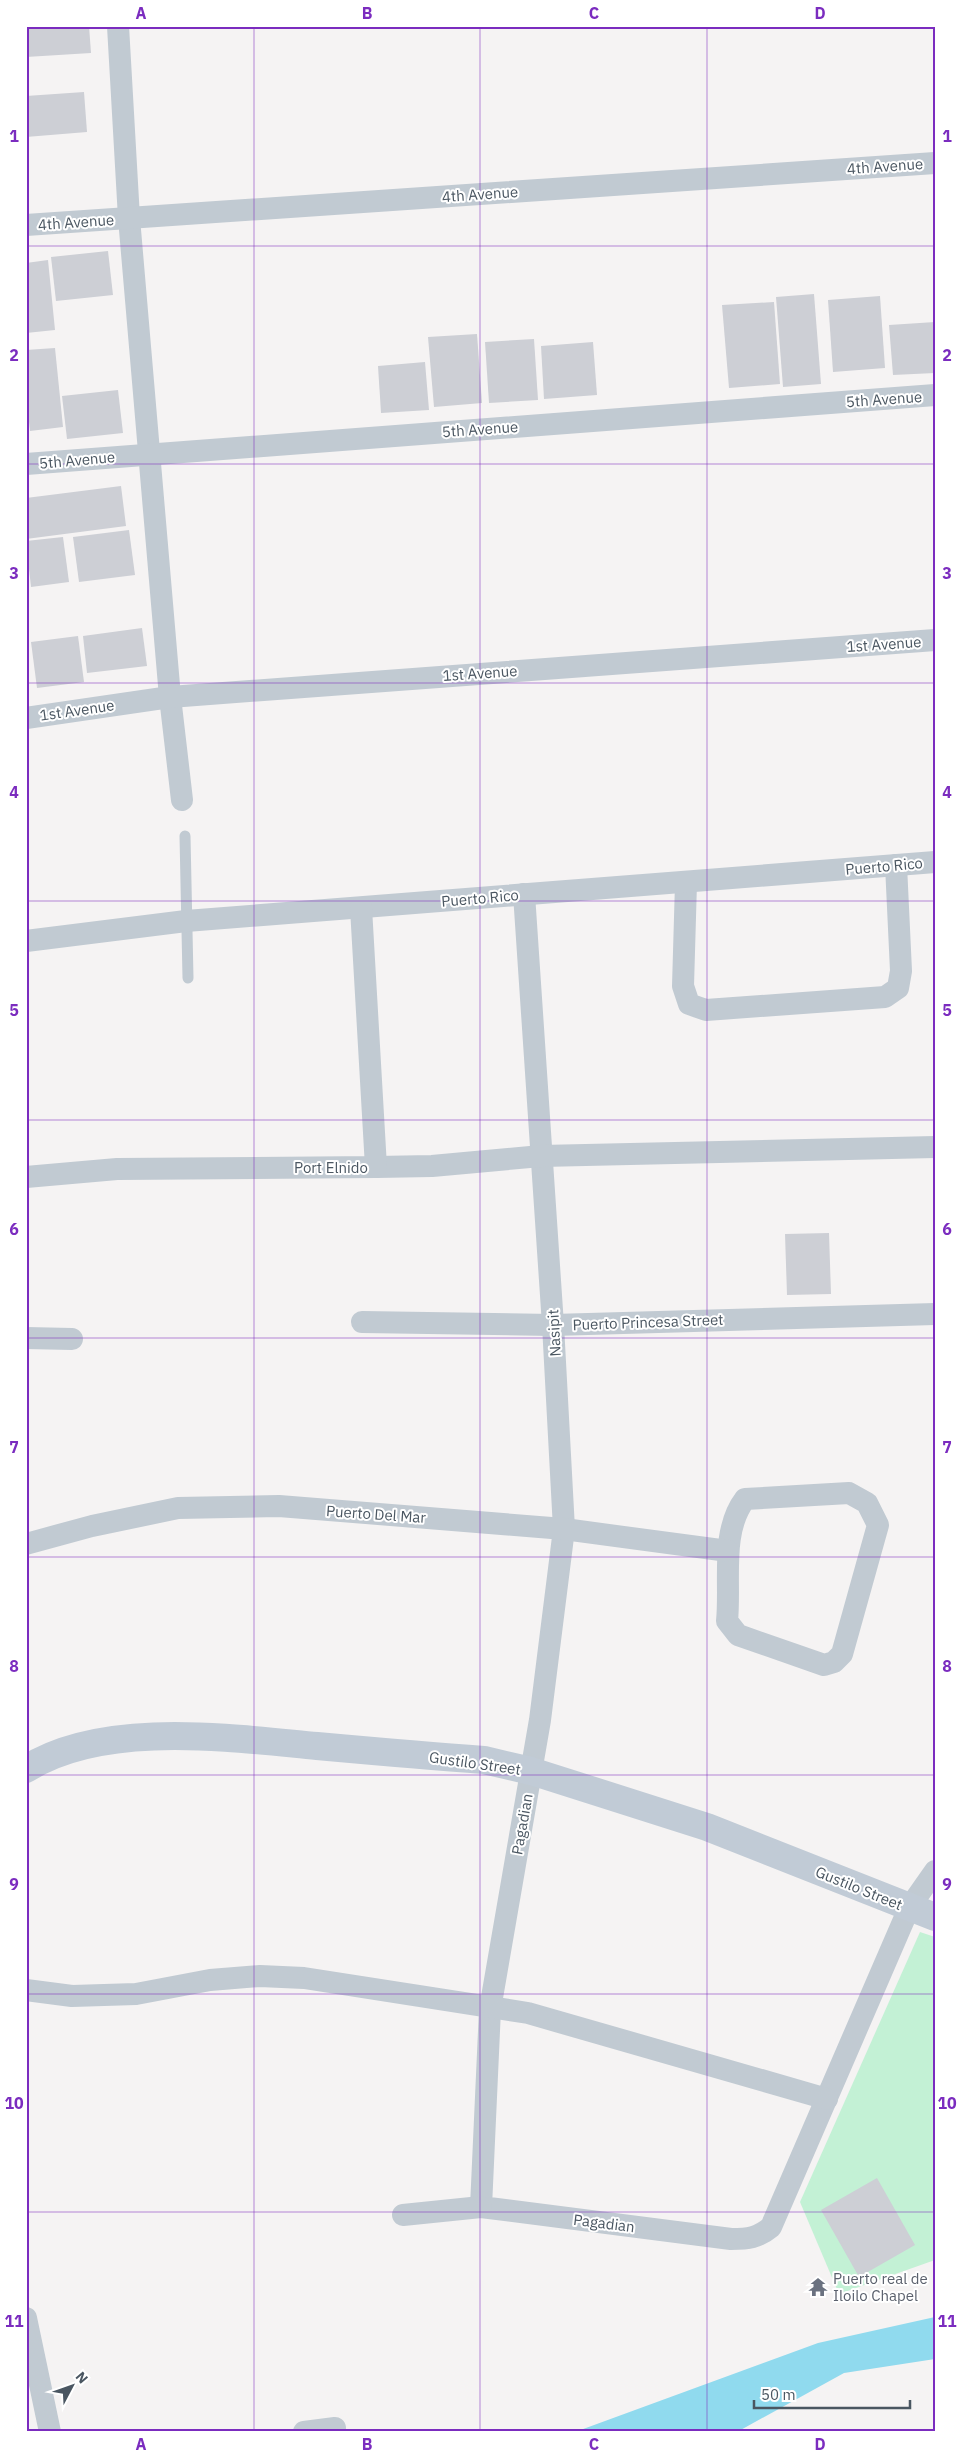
<svg xmlns="http://www.w3.org/2000/svg" width="961" height="2458" font-family="'IBM Plex Sans',sans-serif">
<style>
.green{fill:#c3f1d5}
.water{fill:#90daee}
.building{fill:#cdcfd5}
.lines{fill:none;stroke-linecap:round;stroke-linejoin:round}
.lane{stroke:#c1cad2;stroke-width:11}
.street{stroke:#c1cad2;stroke-width:22}
.secondary{stroke:#c1cbd6;stroke-width:28}
.grid{fill:none;stroke:#7b2cbf;stroke-width:1;stroke-opacity:0.55}
.labels{text-anchor:middle;dominant-baseline:central;stroke-width:4;stroke-linejoin:round;paint-order:stroke}
.street-label{font-size:15px;fill:#4a5661;stroke:#fff}
.worship-label{font-size:15px;fill:#5b616d;stroke:#fff;text-anchor:start}
.neatline{fill:none;stroke:#7b2cbf;stroke-width:2}
.grid-label{font-size:16px;text-anchor:middle;font-weight:bold;fill:#7b2cbf}
</style>
<rect width="100%" height="100%" fill="#f5f3f3"/>
<polygon class="green" points="920,1932 935,1937 935,2260 839,2294 800,2202"/>
<polygon class="water" points="935,2317 935,2359 844,2373 737,2432 575,2432 818,2343"/>
<g class="building">
<polygon points="26,26 89,26 91,53 26,57"/>
<polygon points="84,92 87,132 26,137 26,96"/>
<polygon points="108,251 113,295 56,301 51,257"/>
<polygon points="48,260 55,330 26,333 26,263"/>
<polygon points="814,294 821,384 783,387 776,297"/>
<polygon points="880,296 885,368 833,372 828,300"/>
<polygon points="774,302 780,384 729,388 722,305"/>
<polygon points="935,322 935,373 893,375 889,325"/>
<polygon points="477,334 482,403 434,407 428,337"/>
<polygon points="534,339 538,400 489,403 485,342"/>
<polygon points="593,342 597,395 544,399 541,346"/>
<polygon points="55,348 63,427 30,431 26,394 26,350"/>
<polygon points="425,362 429,410 381,413 378,366"/>
<polygon points="118,390 123,433 67,439 62,396"/>
<polygon points="121,486 126,526 26,539 26,498"/>
<polygon points="129,530 135,575 79,582 73,537"/>
<polygon points="63,537 69,582 31,587 26,541"/>
<polygon points="142,628 147,666 87,673 83,636"/>
<polygon points="78,636 84,682 37,688 31,642"/>
<polygon points="829,1233 831,1294 787,1295 785,1234"/>
<polygon points="877,2178 915,2245 859,2277 821,2210"/>
</g>
<g class="lines">
<polyline class="lane" points="185,836 188,978"/>
<g class="street">
<polyline points="118,26 129,218 170,697 182,800"/>
<polyline points="26,225 935,163"/>
<polyline points="26,464 935,395"/>
<polyline points="26,718 170,697 935,640"/>
<polyline points="686,883 683,986 689,1004 706,1010 885,997 898,988 901,971 896,865"/>
<path d="M 524,894 L 553,1325 L 564,1529 L 540,1720 L 490,2009 L 481,2207 L 731,2239 C 748,2239 758,2238 771,2227 L 909,1908 L 935,1871"/>
<polyline points="26,941 186,921 935,862"/>
<polyline points="376,1167 432,1166 541,1156 935,1147"/>
<polyline points="26,1177 117,1169 376,1167 361,908"/>
<polyline points="362,1322 553,1325 935,1314"/>
<polyline points="26,1338 72,1339"/>
<path d="M 849,1493 L 867,1503 L 878,1525 L 842,1654 L 834,1662 L 824,1665 L 738,1635 L 727,1621 C 731,1582 720,1532 745,1499 Z"/>
<polyline points="26,1544 92,1526 178,1508 279,1506 564,1529 728,1551"/>
<polyline points="26,1990 72,1996 136,1994 210,1980 260,1976 304,1978 528,2013 827,2099"/>
<polyline points="403,2215 481,2207"/>
<polyline points="26,2318 50,2432"/>
<polyline points="304,2432 335,2428"/>
</g>
<path class="secondary" d="M 26,1769 C 103,1720 230,1738 317,1746 C 372,1751 428,1756 484,1760 L 531,1771 L 707,1827 L 935,1917"/>
</g>
<path class="grid" d="M 254,26 L 254,2432M 480,26 L 480,2432M 707,26 L 707,2432M 26,246 L 935,246M 26,464 L 935,464M 26,683 L 935,683M 26,901 L 935,901M 26,1120 L 935,1120M 26,1338 L 935,1338M 26,1557 L 935,1557M 26,1775 L 935,1775M 26,1994 L 935,1994M 26,2212 L 935,2212"/>
<defs>
<g id="temple-bare" transform="scale(1.5)"><path d="M0-6L5-2H3V0L6.5 2.5H4V6H1.5V3h-3V6H-4V2.5H-6.5L-3 0V-2H-5Z" fill="#6b7280" stroke="#fff" stroke-width="2.5" paint-order="stroke"/></g>
</defs>
<g fill-rule="evenodd">
<use href="#temple-bare" x="818" y="2287"/>
</g>
<g class="labels">
<g class="street-label">
<text transform="translate(885 166) rotate(-4)">4th Avenue</text>
<text transform="translate(480 194) rotate(-4)">4th Avenue</text>
<text transform="translate(76 222) rotate(-4)">4th Avenue</text>
<text transform="translate(884 399) rotate(-4)">5th Avenue</text>
<text transform="translate(480 429) rotate(-4)">5th Avenue</text>
<text transform="translate(77 460) rotate(-5)">5th Avenue</text>
<text transform="translate(884 644) rotate(-4)">1st Avenue</text>
<text transform="translate(480 673) rotate(-4)">1st Avenue</text>
<text transform="translate(77 710) rotate(-8)">1st Avenue</text>
<text transform="translate(884 866) rotate(-5)">Puerto Rico</text>
<text transform="translate(480 898) rotate(-5)">Puerto Rico</text>
<text x="331" y="1167">Port Elnido</text>
<text transform="translate(648 1322) rotate(-2)">Puerto Princesa Street</text>
<text transform="translate(554 1333) rotate(-93)">Nasipit</text>
<text transform="translate(376 1514) rotate(4)">Puerto Del Mar</text>
<text transform="translate(475 1763) rotate(8)">Gustilo Street</text>
<text transform="translate(522 1824) rotate(-80)">Pagadian</text>
<text transform="translate(859 1888) rotate(22)">Gustilo Street</text>
<text transform="translate(604 2223) rotate(7)">Pagadian</text>
</g>
<g class="worship-label">
<text x="833" y="2278">Puerto real de<tspan x="833" dy="17">Iloilo Chapel</tspan></text>
</g>
</g>
<rect width="961" height="2458" fill="none" stroke="#ffffff" stroke-width="55"/>
<g transform="translate(72 2386) rotate(49)" stroke="#ffffff" stroke-width="4" paint-order="stroke">
<path d="M0-4L9 19L0 12L-9 19Z" fill="#4a5661"/>
<text y="-8" font-size="14" font-weight="bold" text-anchor="middle" fill="#4a5661">N</text>
</g>
<path d="M754 2400v8h156v-8" fill="none" stroke="#4a5661" stroke-width="2.5"/>
<text x="761" y="2400" font-size="15" fill="#4a5661" stroke="#ffffff" stroke-width="4" paint-order="stroke">50 m</text>
<rect x="28" y="28" width="906" height="2402" class="neatline"/>
<g class="grid-label">
<text x="141" y="19">A</text>
<text x="367" y="19">B</text>
<text x="594" y="19">C</text>
<text x="820" y="19">D</text>
<text x="14" y="142">1</text>
<text x="947" y="142">1</text>
<text x="14" y="361">2</text>
<text x="947" y="361">2</text>
<text x="14" y="579">3</text>
<text x="947" y="579">3</text>
<text x="14" y="798">4</text>
<text x="947" y="798">4</text>
<text x="14" y="1016">5</text>
<text x="947" y="1016">5</text>
<text x="14" y="1235">6</text>
<text x="947" y="1235">6</text>
<text x="14" y="1453">7</text>
<text x="947" y="1453">7</text>
<text x="14" y="1672">8</text>
<text x="947" y="1672">8</text>
<text x="14" y="1890">9</text>
<text x="947" y="1890">9</text>
<text x="14" y="2109">10</text>
<text x="947" y="2109">10</text>
<text x="14" y="2327">11</text>
<text x="947" y="2327">11</text>
<text x="141" y="2450">A</text>
<text x="367" y="2450">B</text>
<text x="594" y="2450">C</text>
<text x="820" y="2450">D</text>
</g>
</svg>
